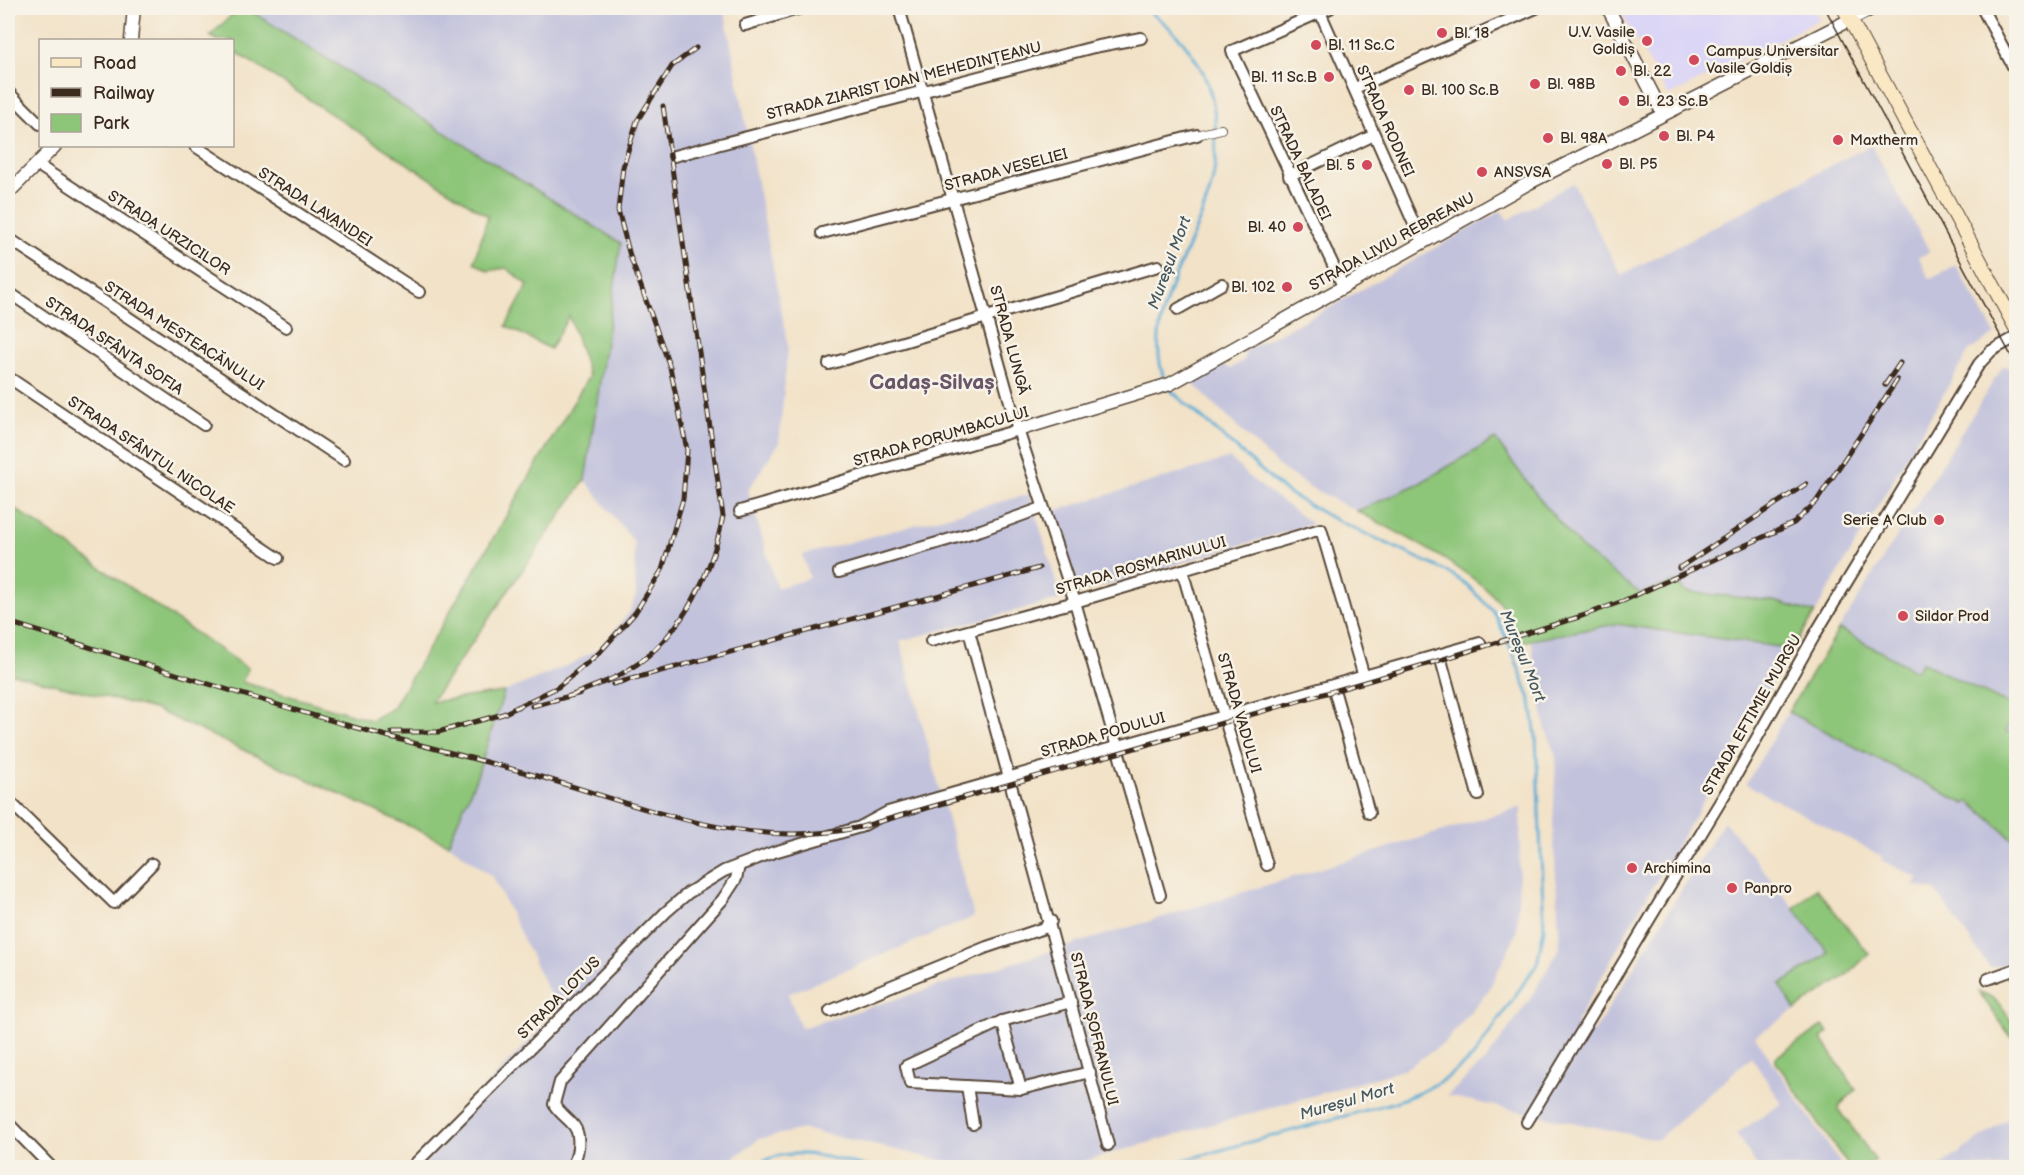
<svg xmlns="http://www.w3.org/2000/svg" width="2024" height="1175" font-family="'Balsamiq Sans',sans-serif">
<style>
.built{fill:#dcd6f6}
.industrial{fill:#c2c2dc}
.green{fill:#8dc579;stroke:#64784c;stroke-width:1.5}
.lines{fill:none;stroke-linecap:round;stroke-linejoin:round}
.stream{stroke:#5aabd5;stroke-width:3}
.pedestrian-casing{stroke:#564637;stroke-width:10}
.minor-casing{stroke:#564637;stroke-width:14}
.tertiary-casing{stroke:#564637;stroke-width:15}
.secondary-casing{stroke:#564637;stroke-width:16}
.pedestrian{stroke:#fff;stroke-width:8}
.minor{stroke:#fff;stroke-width:10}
.tertiary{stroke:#fff;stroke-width:12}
.secondary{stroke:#fae7c3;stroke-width:14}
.tram{stroke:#3b2a1e;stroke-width:1.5}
.rail-casing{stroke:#3b2a1e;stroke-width:5}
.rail{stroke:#f7f3e8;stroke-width:3;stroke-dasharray:9;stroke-linecap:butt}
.poi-dot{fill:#d1495b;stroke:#f7f3e8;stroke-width:2}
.labels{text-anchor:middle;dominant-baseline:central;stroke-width:5;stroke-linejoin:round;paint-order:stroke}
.poi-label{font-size:15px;fill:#3b2a1e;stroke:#f7f3e8;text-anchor:start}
.street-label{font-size:15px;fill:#3b2a1e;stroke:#f7f3e8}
.water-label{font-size:16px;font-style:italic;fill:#46575e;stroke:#f7f3e8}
.district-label{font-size:21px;font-weight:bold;fill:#695668;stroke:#f7f3e8}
</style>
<rect width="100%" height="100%" fill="#f7f3e8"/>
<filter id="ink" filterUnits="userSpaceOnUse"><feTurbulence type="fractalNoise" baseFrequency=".0167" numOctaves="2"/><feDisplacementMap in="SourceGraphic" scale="12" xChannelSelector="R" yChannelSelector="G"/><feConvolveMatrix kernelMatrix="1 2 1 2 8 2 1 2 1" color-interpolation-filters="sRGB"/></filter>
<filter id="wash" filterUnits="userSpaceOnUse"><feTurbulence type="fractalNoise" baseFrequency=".008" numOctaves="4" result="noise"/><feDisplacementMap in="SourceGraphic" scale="24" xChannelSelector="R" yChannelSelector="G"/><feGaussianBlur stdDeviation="1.35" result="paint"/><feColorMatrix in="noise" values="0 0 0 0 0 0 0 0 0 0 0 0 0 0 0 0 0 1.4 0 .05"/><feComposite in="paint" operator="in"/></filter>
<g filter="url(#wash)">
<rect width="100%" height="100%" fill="#f2e2c7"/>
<polygon class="built" points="1618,8 1813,8 1820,19 1669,96"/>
<g class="industrial">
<polygon points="246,8 724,8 788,346 779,443 748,490 777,588 810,578 802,555 1030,494 1061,599 900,641 974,917 788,994 801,1028 1521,807 1517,932 1488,991 1445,1043 1403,1070 1067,1166 1051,1167 971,1167 803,1129 759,1139 721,1167 408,1167 558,1011 493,877 448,844 477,776 504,692 573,663 599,648 629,613 636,596 634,542 585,480 621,244"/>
<polygon points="1871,145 1930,252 1919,257 1929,279 1956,265 1995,334 1969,351 1815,613 1774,601 1687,592 1674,582 1641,594 1583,550 1542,502 1420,483 1357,511 1311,488 1278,466 1190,381 1222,363 1230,369 1244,360 1246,350 1325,310 1501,211 1508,220 1573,183 1621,275"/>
<polygon points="2003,366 2009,367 2016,382 2016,736 2006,731 2015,707 1922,662 1916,671 1839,629"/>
<polygon points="1230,458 1250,478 1312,524 1079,593 1054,511"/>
<polygon points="1616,624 1793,649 1632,922 1576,1023 1594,1032 1724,821 1830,953 1781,985 1795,1010 1755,1036 1843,1167 1758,1167 1736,1134 1782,1103 1751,1057 1657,1140 1447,1096 1487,1059 1532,996 1560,947 1553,827 1556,754 1545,727 1531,639"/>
<polygon points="1788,712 1965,804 1968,800 2016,842 2016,964 2014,961 1990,968 1935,890 1915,886 1918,878 1881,860 1883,857 1746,784"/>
<polygon points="2016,1113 2016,1167 1939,1167"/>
</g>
<g class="green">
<polygon points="239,8 246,8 621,243 585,480 431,702 504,692 477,776 448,844 154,709 8,673 8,504 248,669 242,682 371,720 393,708 589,376 569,316 550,349 506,326 528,285 506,268 488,271 474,262 488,216 233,50 232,40 217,40 210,36"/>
<path d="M 1495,439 L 1542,502 L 1583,550 L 1641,594 L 1674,582 L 1687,592 L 1774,601 L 1815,613 L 1793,649 L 1616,624 L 1521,642 C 1515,630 1509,616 1501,605 C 1478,572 1394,531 1357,511 L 1420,483 Z"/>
<polygon points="1839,629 1916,671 1922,662 2016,708 2006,731 2016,736 2016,842 1969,801 1965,804 1788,712"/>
<polygon points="1816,888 1869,954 1846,976 1795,1010 1780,985 1829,953 1794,908"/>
<path d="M 1979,992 C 1999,996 2017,1024 2016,1044 Z"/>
<polygon points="1823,1026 1828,1033 1821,1038 1856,1090 1840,1105 1839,1109 1875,1160 1864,1167 1849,1167 1776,1062 1776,1057"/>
</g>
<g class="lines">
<g class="stream">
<path d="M 1144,8 C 1183,33 1212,72 1215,119 C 1216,142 1217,164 1211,187 C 1196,246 1138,320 1166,383"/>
<path d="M 753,1168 C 786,1141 835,1159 872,1168"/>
<polyline points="1156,1168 1395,1102 1419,1093 1445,1079 1473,1057 1537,964 1544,928 1536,737 1531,702 1514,655 1494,612 1466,584 1448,572 1330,517 1286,492 1169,389"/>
</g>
</g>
</g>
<g filter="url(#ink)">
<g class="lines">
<g class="pedestrian-casing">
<polyline id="pedestrian" points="1197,135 1221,129"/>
</g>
<g class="minor-casing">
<g id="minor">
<polyline points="899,8 1018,430 1075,602 1160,895"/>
<polyline points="1330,8 1232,51 1343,286"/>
<polyline points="1982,8 2016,72"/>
<polyline points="1320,12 1422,242"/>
<polyline points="745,25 801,8"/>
<polyline points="1355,88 1536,8"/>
<polyline points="8,92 40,124"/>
<polyline points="195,146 419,292"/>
<polyline points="674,156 1094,47 1141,38"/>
<polyline points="36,164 286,327"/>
<polyline points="1289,176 1374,135"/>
<polyline points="822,233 1197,135"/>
<polyline points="8,238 344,460"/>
<polyline points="8,292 204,425"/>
<polyline points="1178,309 1222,284"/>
<polyline points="829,364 1158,266"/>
<polyline points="8,377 278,558"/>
<polyline points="740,511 1018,430"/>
<polyline points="1182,570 1267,865"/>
<polyline points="839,572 981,530 1042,508"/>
<path d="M 969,631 C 1015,803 1064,973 1108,1145"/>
<polyline points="931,641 1075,602 1321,529 1364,677"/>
<polyline points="1440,656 1478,795"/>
<polyline points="1333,686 1369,813"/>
<polyline points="8,800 114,903 152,864"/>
<polyline points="1988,979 2016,969"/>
<polyline points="1071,1002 1002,1021 1021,1089 1090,1072"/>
<polyline points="830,1011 987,947 1044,928 1051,921"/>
<polyline points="1002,1021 906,1066 910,1083 1021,1089"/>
<polyline points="967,1086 973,1124"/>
<polyline points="1527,1122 1731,784 1817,631 1979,364 1991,351 2016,337"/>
<polyline points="8,1123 52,1168"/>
<polyline points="411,1168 666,912 688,893 724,871 774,852 860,827 888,812 1480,643"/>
<path d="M 571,1168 C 578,1157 582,1137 574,1126 C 568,1118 559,1113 554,1104 L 560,1082 L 723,899 L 736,879 L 739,866"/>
</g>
</g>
<g class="tertiary-casing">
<g id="tertiary">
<polyline points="1608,8 1663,114"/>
<polyline points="131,40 134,8"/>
<polyline points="8,193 55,146"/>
<polyline points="1018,430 1170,384 1529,183 1873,8"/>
</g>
</g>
<g class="secondary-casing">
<polyline id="secondary" points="1844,8 2016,328"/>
</g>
<use href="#pedestrian" class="pedestrian"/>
<use href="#minor" class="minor"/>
<use href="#tertiary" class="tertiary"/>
<use href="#secondary" class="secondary"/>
<polyline class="tram" points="1825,8 2016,365"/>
<g class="rail-casing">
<g id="rail">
<polyline points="1885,385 1900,363"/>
<polyline points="1679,568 1806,484"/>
<path d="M 8,622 C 122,657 235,693 350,726 C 410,743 470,757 530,774 C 642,805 742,852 861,827 L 1434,662 L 1582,616 L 1623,601 L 1794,523 L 1816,502 L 1897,380"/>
<polyline points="613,684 1039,568"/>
<path d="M 575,694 C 589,688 604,683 618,676 C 677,645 711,579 723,516 L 663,106"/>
<polyline points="532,706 581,693"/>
<polyline points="392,732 438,732 503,714 558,687 599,653 635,613 662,570 683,499 687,450 670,367 630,256 618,210 623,167 637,121 672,66 696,48"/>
</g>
</g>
<use href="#rail" class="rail"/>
</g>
</g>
<g class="poi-dot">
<circle cx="1442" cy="33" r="6"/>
<circle cx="1647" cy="41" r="6"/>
<circle cx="1316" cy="45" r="6"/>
<circle cx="1694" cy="60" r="6"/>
<circle cx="1621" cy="71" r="6"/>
<circle cx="1329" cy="77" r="6"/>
<circle cx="1535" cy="84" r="6"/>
<circle cx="1409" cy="90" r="6"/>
<circle cx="1624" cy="101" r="6"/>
<circle cx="1664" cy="136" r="6"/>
<circle cx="1548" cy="138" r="6"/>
<circle cx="1838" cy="140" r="6"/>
<circle cx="1607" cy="164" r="6"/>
<circle cx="1367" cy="165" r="6"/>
<circle cx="1482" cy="172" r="6"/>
<circle cx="1298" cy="227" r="6"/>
<circle cx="1287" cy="287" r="6"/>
<circle cx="1939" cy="520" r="6"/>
<circle cx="1903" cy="616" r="6"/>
<circle cx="1632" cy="868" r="6"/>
<circle cx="1732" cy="888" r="6"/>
</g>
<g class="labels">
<g class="poi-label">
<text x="1635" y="32" text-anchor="end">U.V. Vasile<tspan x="1635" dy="17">Goldiș</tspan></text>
<text x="1454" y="33">Bl. 18</text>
<text x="1328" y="45">Bl. 11 Sc.C</text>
<text x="1706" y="51">Campus Universitar<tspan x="1706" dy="17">Vasile Goldiș</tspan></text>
<text x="1633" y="71">Bl. 22</text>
<text x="1317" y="77" text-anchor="end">Bl. 11 Sc.B</text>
<text x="1547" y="84">Bl. 98B</text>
<text x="1421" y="90">Bl. 100 Sc.B</text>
<text x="1636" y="101">Bl. 23 Sc.B</text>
<text x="1676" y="136">Bl. P4</text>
<text x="1560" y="138">Bl. 98A</text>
<text x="1850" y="140">Maxtherm</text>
<text x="1619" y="164">Bl. P5</text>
<text x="1355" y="165" text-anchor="end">Bl. 5</text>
<text x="1494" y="172">ANSVSA</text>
<text x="1286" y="227" text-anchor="end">Bl. 40</text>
<text x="1275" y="287" text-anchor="end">Bl. 102</text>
<text x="1927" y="520" text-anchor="end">Serie A Club</text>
<text x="1915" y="616">Sildor Prod</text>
<text x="1644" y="868">Archimina</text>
<text x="1744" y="888">Panpro</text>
</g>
<g class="street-label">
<text transform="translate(904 81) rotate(-14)">STRADA ZIARIST IOAN MEHEDINȚEANU</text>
<text transform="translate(1385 121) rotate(66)">STRADA RODNEI</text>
<text transform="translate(1300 163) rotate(65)">STRADA BALADEI</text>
<text transform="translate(1006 170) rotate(-15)">STRADA VESELIEI</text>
<text transform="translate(315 207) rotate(33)">STRADA LAVANDEI</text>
<text transform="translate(169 233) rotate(33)">STRADA URZICILOR</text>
<text transform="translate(1392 242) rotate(-29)">STRADA LIVIU REBREANU</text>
<text transform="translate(184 336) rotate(33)">STRADA MESTEACĂNULUI</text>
<text transform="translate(1009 340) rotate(75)">STRADA LUNGĂ</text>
<text transform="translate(114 346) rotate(34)">STRADA SFÂNTA SOFIA</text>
<text transform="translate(941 437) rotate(-16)">STRADA PORUMBACULUI</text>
<text transform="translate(151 455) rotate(34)">STRADA SFÂNTUL NICOLAE</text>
<text transform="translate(1141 566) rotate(-16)">STRADA ROSMARINULUI</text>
<text transform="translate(1239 713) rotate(74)">STRADA VADULUI</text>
<text transform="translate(1752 715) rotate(-60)">STRADA EFTIMIE MURGU</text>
<text transform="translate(1103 735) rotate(-16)">STRADA PODULUI</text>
<text transform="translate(559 998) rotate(-45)">STRADA LOTUS</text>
<text transform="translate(1094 1029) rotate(76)">STRADA ȘOFRANULUI</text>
</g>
<g class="water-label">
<text transform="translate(1170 263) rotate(-70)">Mureșul Mort</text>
<text transform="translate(1522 656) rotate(68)">Mureșul Mort</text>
<text transform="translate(1347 1102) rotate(-16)">Mureșul Mort</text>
</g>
<g class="district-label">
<text x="932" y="382">Cadaș-Silvaș</text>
</g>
</g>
<rect width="2024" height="1175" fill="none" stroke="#f7f3e8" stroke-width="30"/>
<rect x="39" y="39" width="195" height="108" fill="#f7f3e8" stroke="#aca397" stroke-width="1.5"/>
<rect x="51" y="58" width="30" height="9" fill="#fae7c3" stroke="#aca397" stroke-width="1.5"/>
<text x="93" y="69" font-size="18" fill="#3b2a1e">Road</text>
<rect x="51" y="88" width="30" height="9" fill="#3b2a1e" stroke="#aca397" stroke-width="1.5"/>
<text x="93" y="99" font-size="18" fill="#3b2a1e">Railway</text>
<rect x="51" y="114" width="30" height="18" fill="#8dc579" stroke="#aca397" stroke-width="1.5"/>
<text x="93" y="129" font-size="18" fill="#3b2a1e">Park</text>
</svg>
